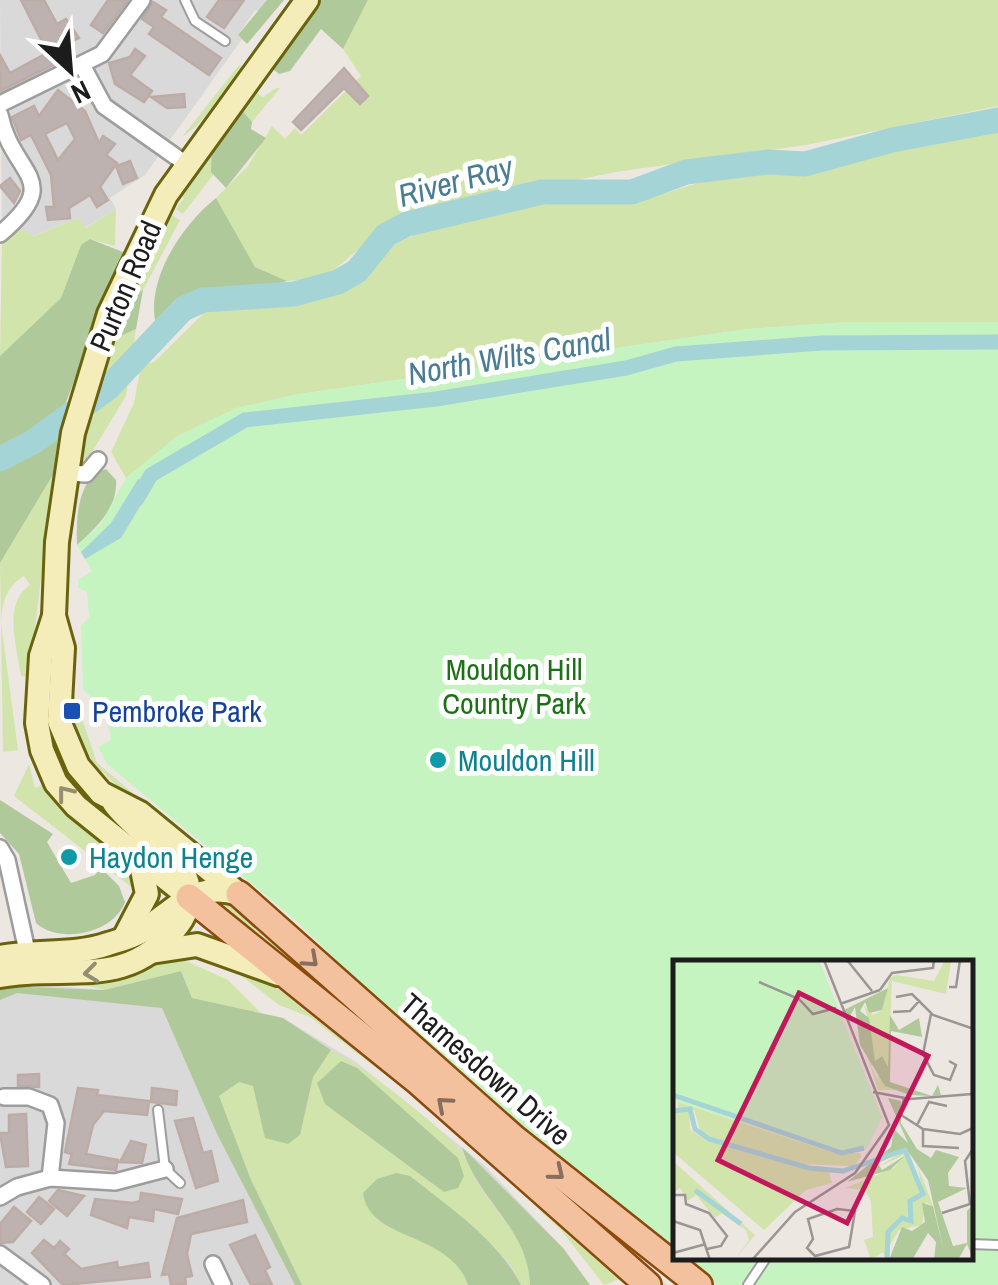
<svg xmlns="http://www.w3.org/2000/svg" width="998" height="1285" font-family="'Archivo Narrow',sans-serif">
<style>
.residential{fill:#dad9d9}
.grass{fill:#d1e4ab}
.forest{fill:#b0c99a}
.park{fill:#c6f4c1;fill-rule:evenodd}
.water{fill:#a5d4d7}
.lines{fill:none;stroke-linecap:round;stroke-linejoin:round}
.canal{stroke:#a5d4d7;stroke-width:15}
.river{stroke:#a5d4d7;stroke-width:25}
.building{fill:#bdb2af;stroke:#bdaca6;stroke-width:2.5;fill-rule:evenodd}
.lane-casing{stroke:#9d9d9d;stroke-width:12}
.street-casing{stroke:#9d9d9d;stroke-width:20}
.secondary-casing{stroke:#69630d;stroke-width:28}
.primary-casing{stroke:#894a0b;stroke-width:30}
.lane{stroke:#fff;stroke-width:8}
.street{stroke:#fff;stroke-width:15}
.secondary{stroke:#f4edb9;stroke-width:22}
.primary{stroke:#f4c19f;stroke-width:25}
.oneway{stroke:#938f72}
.oneway2{stroke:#886e5e}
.transit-dot{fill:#1a4fb4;stroke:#fff;stroke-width:4}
.culture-dot{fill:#0f9aa8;stroke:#fff;stroke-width:4}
.labels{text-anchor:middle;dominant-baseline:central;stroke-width:10;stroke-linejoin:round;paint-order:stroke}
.street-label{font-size:30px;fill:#1c1c1c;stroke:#fff}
.park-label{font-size:30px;fill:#1b7113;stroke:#fff}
.transit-label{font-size:30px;fill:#164399;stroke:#fff;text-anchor:start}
.culture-label{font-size:30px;fill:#0d838f;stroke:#fff;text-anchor:start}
.water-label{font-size:32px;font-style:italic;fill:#4a7c94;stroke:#fff}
.inset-river{fill:none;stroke:#a5d4d7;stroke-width:5}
.inset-road{fill:none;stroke:#999693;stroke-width:2.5}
.view{fill:#c2185b;fill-opacity:0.15;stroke:#c2185b;stroke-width:5}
.inset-edge{fill:none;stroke:#1c1c1c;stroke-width:5}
</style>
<rect width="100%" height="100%" fill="#ede7e2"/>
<g class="residential">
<polygon points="0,0 267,0 259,11 255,10 238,35 242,39 145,175 110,198 116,209 85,228 78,218 33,236 21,229 2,243"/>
<polygon points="34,984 192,998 283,1018 356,1062 485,1166 563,1248 590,1285 0,1285 0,986"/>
</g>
<g class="grass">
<polygon points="368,0 998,0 998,106 806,145 616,172 450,205 387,225 334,270 310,279 287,281 255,267 216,198 248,166 272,126 285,139 295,128 301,135 361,76 343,49"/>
<polygon points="239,65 245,69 197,126 182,137"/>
<polygon points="276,88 280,88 252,122 240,108 253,91 263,97"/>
<polygon points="236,113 232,127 212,147 213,175 183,214 176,209 184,198 179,193"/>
<polygon points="998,128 998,322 849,322 748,329 293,395 179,435 126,478 111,452 134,403 141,365 154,362 209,308 312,300 346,287 371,270 388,248 416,234 494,212 576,200 650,198 704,181 816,169"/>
<polygon points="116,209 115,246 90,239 81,245 61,298 0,356 2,243 21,229 34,236 78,218 86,228"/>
<polygon points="168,213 180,220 143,290 127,297"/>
<polygon points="136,329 126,396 81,470 77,463 84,425 93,417 97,401 106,343"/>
<path d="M 54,473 L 29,677 L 21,676 C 17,647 2,604 30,585 L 24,576 C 6,587 2,602 1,623 L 18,750 L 3,752 L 0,563 Z"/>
<path d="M 72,689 L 97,763 L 153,810 C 116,788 91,766 71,729 L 76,726 Z"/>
<path d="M 29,764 L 35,788 L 44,784 C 72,827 128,841 139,893 L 14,796 Z"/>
<polygon points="227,900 667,1285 660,1285 217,910"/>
<polygon points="184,954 184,960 228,980 261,1013 192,998 181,971 104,990 81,984 122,977 161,956"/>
<path d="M 230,967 C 278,981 312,1014 351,1044 C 446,1117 533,1198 622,1278 L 604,1285 L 561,1230 L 435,1113 L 310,1017 L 279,1005 Z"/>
<path d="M 331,1050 C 358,1062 450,1133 465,1156 C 471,1164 472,1176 478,1184 C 501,1220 528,1239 530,1285 L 521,1285 L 510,1263 L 426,1189 L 377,1222 C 411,1235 456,1247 468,1285 L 302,1285 L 251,1180 L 219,1096 L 239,1082 L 254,1086 L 300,1135 L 313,1077 Z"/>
</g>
<g class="forest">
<polygon points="267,0 284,0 247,44 238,35"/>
<polygon points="319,0 368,0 343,49 321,29 290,71 279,74 273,69"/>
<polygon points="240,108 252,122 251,129 266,138 226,188 211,172 212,147 232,127"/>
<path d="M 216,198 L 255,267 L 287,281 L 197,307 L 156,325 C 145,280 182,225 216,198 Z"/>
<polygon points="90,239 123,252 60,418 54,473 0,563 0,356 61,298 81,245"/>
<polygon points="143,290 136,329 106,343 127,297"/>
<path d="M 106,469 L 116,480 C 118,508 96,528 77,545 C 76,519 77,477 106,469 Z"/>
<path d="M 0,800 L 53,834 L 47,842 L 71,883 L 95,875 L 101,868 L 119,886 L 125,902 C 114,933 60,945 36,923 L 19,854 L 0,833 Z"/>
<polygon points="181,971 192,998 283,1018 331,1050 313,1077 300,1135 288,1144 265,1138 253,1086 239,1082 219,1096 251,1180 302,1285 295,1285 217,1134 162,1008 17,993 0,1000 0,986 104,990"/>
<polygon points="341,1061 357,1068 458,1158 464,1176 458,1188 444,1192 325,1104 317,1083"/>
<path d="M 462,1147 L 563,1248 L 590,1285 L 530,1285 C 528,1227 477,1200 462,1147 Z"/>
<path d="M 396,1173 L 410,1176 C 449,1207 498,1240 521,1285 L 468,1285 C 450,1231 369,1242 363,1193 L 377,1179 Z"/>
</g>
<path class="park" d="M 849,322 L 998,322 L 998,1285 L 721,1285 L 702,1280 L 470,1091 L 294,919 L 107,764 L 98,747 L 111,740 L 106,712 L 83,689 L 81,626 L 89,617 L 87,592 L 78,588 L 78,580 L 92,571 L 77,545 L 100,525 L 126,478 L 179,435 L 236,408 L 293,395 L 748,329 ZM 676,962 L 970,962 L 970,1258 L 676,1258 Z"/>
<polygon class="water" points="138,479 153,485 121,538 85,559 81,552 111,523"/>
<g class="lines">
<polyline class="canal" points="137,499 151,475 245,420 436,399 626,368 676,354 822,343 998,342"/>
<polyline class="river" points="0,459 33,442 108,388 183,309 203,300 294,294 338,282 357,271 386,235 407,224 542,192 632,192 686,172 768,162 805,164 892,140 998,120"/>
</g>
<g class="building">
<polygon points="21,0 44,0 57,24 66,19 79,38 48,53"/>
<polygon points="108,0 128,0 103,33 91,25"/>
<polygon points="219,0 244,0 224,28 207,17"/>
<polygon points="153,2 166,10 161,17 221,58 209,75 149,34 154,27 142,19"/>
<polygon points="135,49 145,56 130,75 152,91 144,102 115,84 109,63 130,57"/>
<polygon points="47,53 53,65 0,91 0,55 10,73"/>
<polygon points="344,68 368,96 360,104 344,88 301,130 293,122"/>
<path d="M 58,90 L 85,111 L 99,143 L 103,136 L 115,144 L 106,155 L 117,163 L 100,187 L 108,200 L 97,207 L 90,195 L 69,208 L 70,218 L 48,220 L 46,207 L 54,207 L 51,175 L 31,135 L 21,140 L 12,117 L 34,106 L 39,116 ZM 67,123 L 75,139 L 58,160 L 45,134 Z"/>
<polygon points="184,94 185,107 167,108 151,97"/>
<polygon points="130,161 137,178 123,184 116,166"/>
<polygon points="10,178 20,191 14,203 0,186"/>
<polygon points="39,1074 39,1087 18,1086 18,1075"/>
<polygon points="78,1088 98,1090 97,1095 149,1101 147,1115 104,1111 93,1125 86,1154 118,1160 116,1170 69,1164 72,1154 65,1152"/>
<polygon points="152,1088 177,1091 176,1105 151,1102"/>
<polygon points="26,1114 28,1166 6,1167 0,1133 9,1133 9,1115"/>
<polygon points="193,1118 203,1153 211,1151 218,1181 196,1188 175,1121"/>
<polygon points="131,1141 146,1145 142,1163 120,1162"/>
<polygon points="58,1190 84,1196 67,1216 49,1201"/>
<polygon points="141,1193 182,1199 178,1214 154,1209 153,1221 129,1217 127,1228 91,1215 95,1199 133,1203 140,1201"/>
<polygon points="39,1197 54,1209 41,1224 27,1212"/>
<polygon points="243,1200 247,1222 191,1234 187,1254 192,1276 185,1277 186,1285 171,1285 169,1274 162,1275 177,1218"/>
<polygon points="14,1207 31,1221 13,1242 0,1243 0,1224"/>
<polygon points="255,1235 270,1267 265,1270 272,1285 251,1285 230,1245"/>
<polygon points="44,1240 54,1248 60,1241 69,1249 64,1254 81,1269 117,1262 118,1268 148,1263 150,1277 63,1285 32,1253"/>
</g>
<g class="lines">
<g class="lane-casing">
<g id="lane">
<polyline points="185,0 195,21 225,41"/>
<polyline points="158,1110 165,1169 180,1183"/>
<polyline points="970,1244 998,1245"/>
<polyline points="748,1285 766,1258"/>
</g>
</g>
<g class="street-casing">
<g id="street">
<polyline points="82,65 104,106 186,164"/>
<polyline points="0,104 102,54 142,0"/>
<path d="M 0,115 C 12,176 66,179 0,234"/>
<polyline points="66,473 86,474 98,460"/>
<polyline points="0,848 7,860 29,960"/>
<polyline points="4,1097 29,1097 50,1105 56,1123 50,1178"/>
<polyline points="0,1197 17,1187 50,1178 115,1182 165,1169"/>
<polyline points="0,1254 42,1285"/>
<polyline points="213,1264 223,1285"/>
</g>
</g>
<g class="secondary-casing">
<g id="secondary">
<polyline points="54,616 63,648 59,721 78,766 101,793 140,813 239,894"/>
<polyline points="189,897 76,806 56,783 42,750 37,723 41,656 54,616 57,542 73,433 109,314 166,195 307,0"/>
<polyline points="124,938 147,894 140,860"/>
<polyline points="151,952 197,945 278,974"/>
<path d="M 0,957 C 35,950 73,956 108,944 C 121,940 139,935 150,926 C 179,905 200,881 239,894"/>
<path d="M 0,976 C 68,963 127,992 178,925 C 189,911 193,890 184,874 C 174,854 132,828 114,803"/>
</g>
</g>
<g class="primary-casing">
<g id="primary">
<polyline points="239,894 514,1138 699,1285"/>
<polyline points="189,897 416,1080 648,1285"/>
</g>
</g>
<use href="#lane" class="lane"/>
<use href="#street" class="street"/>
<use href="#secondary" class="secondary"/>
<use href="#primary" class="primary"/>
</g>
<defs><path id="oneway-chevron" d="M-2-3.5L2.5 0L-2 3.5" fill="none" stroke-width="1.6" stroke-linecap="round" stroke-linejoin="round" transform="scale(2.5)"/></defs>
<g class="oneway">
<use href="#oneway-chevron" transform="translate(65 793) rotate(-128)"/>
<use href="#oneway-chevron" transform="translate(91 973) rotate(173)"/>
</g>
<g class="oneway2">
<use href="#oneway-chevron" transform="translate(311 960) rotate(42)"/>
<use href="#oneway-chevron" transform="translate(444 1104) rotate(-139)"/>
<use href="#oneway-chevron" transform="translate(557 1173) rotate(39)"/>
</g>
<rect class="transit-dot" x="62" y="701" width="20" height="20" rx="5"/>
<g class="culture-dot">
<circle cx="438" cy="760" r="10"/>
<circle cx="69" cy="857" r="10"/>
</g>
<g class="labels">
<g class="street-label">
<text transform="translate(125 286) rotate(-67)">Purton Road</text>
<text transform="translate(486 1069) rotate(41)">Thamesdown Drive</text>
</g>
<g class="park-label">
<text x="514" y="669">Mouldon Hill<tspan x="514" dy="34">Country Park</tspan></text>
</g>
<g class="transit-label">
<text x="92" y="711">Pembroke Park</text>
</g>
<g class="culture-label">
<text x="458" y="760">Mouldon Hill</text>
<text x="89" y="857">Haydon Henge</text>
</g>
<g class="water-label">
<text transform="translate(455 181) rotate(-15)">River Ray</text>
<text transform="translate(509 356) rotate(-10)">North Wilts Canal</text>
</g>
</g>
<g transform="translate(673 960)">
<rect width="300" height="300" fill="#ede7e2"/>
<path d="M 272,0 L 278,2 L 273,34 L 219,21 L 215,107 L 207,97 L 198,106 L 207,124 L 204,115 L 226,130 L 205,130 L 185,69 L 194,56 L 191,45 L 200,55 L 209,50 L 217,18 L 223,15 L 261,21 ZM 5,142 L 161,193 L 188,193 L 188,197 L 177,211 L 177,206 L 124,204 L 46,181 L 28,173 L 21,150 L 5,149 ZM 16,150 L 17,170 L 32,179 L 129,208 L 155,208 L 159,223 L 133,230 L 91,270 L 1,193 L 0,152 ZM 230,191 L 233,194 L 247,223 L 249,233 L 236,242 L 237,260 L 227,258 L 213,272 L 213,300 L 210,292 L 198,300 L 191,280 L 200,277 L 198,241 L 192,230 L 172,228 L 221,208 L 233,194 L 204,208 ZM 0,201 L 82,275 L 61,300 L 76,280 L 73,270 L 49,253 L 42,258 L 23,235 L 15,241 L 7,228 L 0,233 ZM 244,204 L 260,246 L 253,242 L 249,265 L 226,270 L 217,285 L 216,273 L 229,259 L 239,264 L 239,241 L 251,237 Z" fill="#d1e4ab"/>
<path d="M 215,28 L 209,50 L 196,53 L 192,42 L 187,51 L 196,58 L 202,101 L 209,96 L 215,107 L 217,55 L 226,70 L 246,58 L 249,77 L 218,71 L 217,122 L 259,136 L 265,125 L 268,135 L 257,136 L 237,135 L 212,126 L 187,85 L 182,47 L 176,58 L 171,50 ZM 215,138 L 228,141 L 228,163 L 244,189 L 258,198 L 263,190 L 286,197 L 275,213 L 276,226 L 294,228 L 265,242 L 280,286 L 294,283 L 294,251 L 300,244 L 300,300 L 294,284 L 285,300 L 261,300 L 263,282 L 255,273 L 239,300 L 216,300 L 229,267 L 239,271 L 252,262 L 249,243 L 260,246 L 271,292 L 255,220 L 234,190 L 205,203 L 209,210 L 233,195 L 217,210 L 174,222 L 218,187 L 221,169 L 235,183 Z" fill="#b0c99a"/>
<path d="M 0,0 L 146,0 L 209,157 L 194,188 L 161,193 L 0,140 Z" fill="#c6f4c1"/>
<path class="inset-river" d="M 0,135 L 169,193 L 191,188M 0,151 L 17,149 L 22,169 L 36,179 L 136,208 L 170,211 L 232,190 L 250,234 L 237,241 L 238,261 L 229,258 L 215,272 L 214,300M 22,230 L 68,264"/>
<path class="inset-road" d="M 174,0 L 199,31M 86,22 L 126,39 L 140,54 L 163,48M 276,27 L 283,27 L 287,0M 207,30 L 219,13 L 260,8 L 261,0M 223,37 L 239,34 L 260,55 L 298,68M 167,44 L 207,30M 220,52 L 237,51 L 247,40M 258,54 L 250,94 L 261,115 L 277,120 L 283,105 L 276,101M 200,132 L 237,139 L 299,134M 299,133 L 300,63M 231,137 L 228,155 L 250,169 L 287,174 L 300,168M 244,165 L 256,142 L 274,146M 250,169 L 250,186 L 286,188M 0,235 L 12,235 L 13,244 L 36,253 L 54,276 L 48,286 L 34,289M 164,249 L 182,251 L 176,287 L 142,296 L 134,288 L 140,279 L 135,259 ZM 269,253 L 297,244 L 292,201 L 300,189M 0,261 L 27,270 L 37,300M 0,293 L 33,284M 79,300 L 122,252 L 182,213 L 216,165 L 151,0"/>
<path class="view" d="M 126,33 L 255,96 L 174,263 L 45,200 Z"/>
<rect width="300" height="300" class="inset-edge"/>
</g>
<g transform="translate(70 70) rotate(154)" stroke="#ffffff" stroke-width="8" paint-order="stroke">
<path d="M0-8L18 38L0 25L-18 38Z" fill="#1c1c1c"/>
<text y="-15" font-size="28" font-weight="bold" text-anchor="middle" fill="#1c1c1c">N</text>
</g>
</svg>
